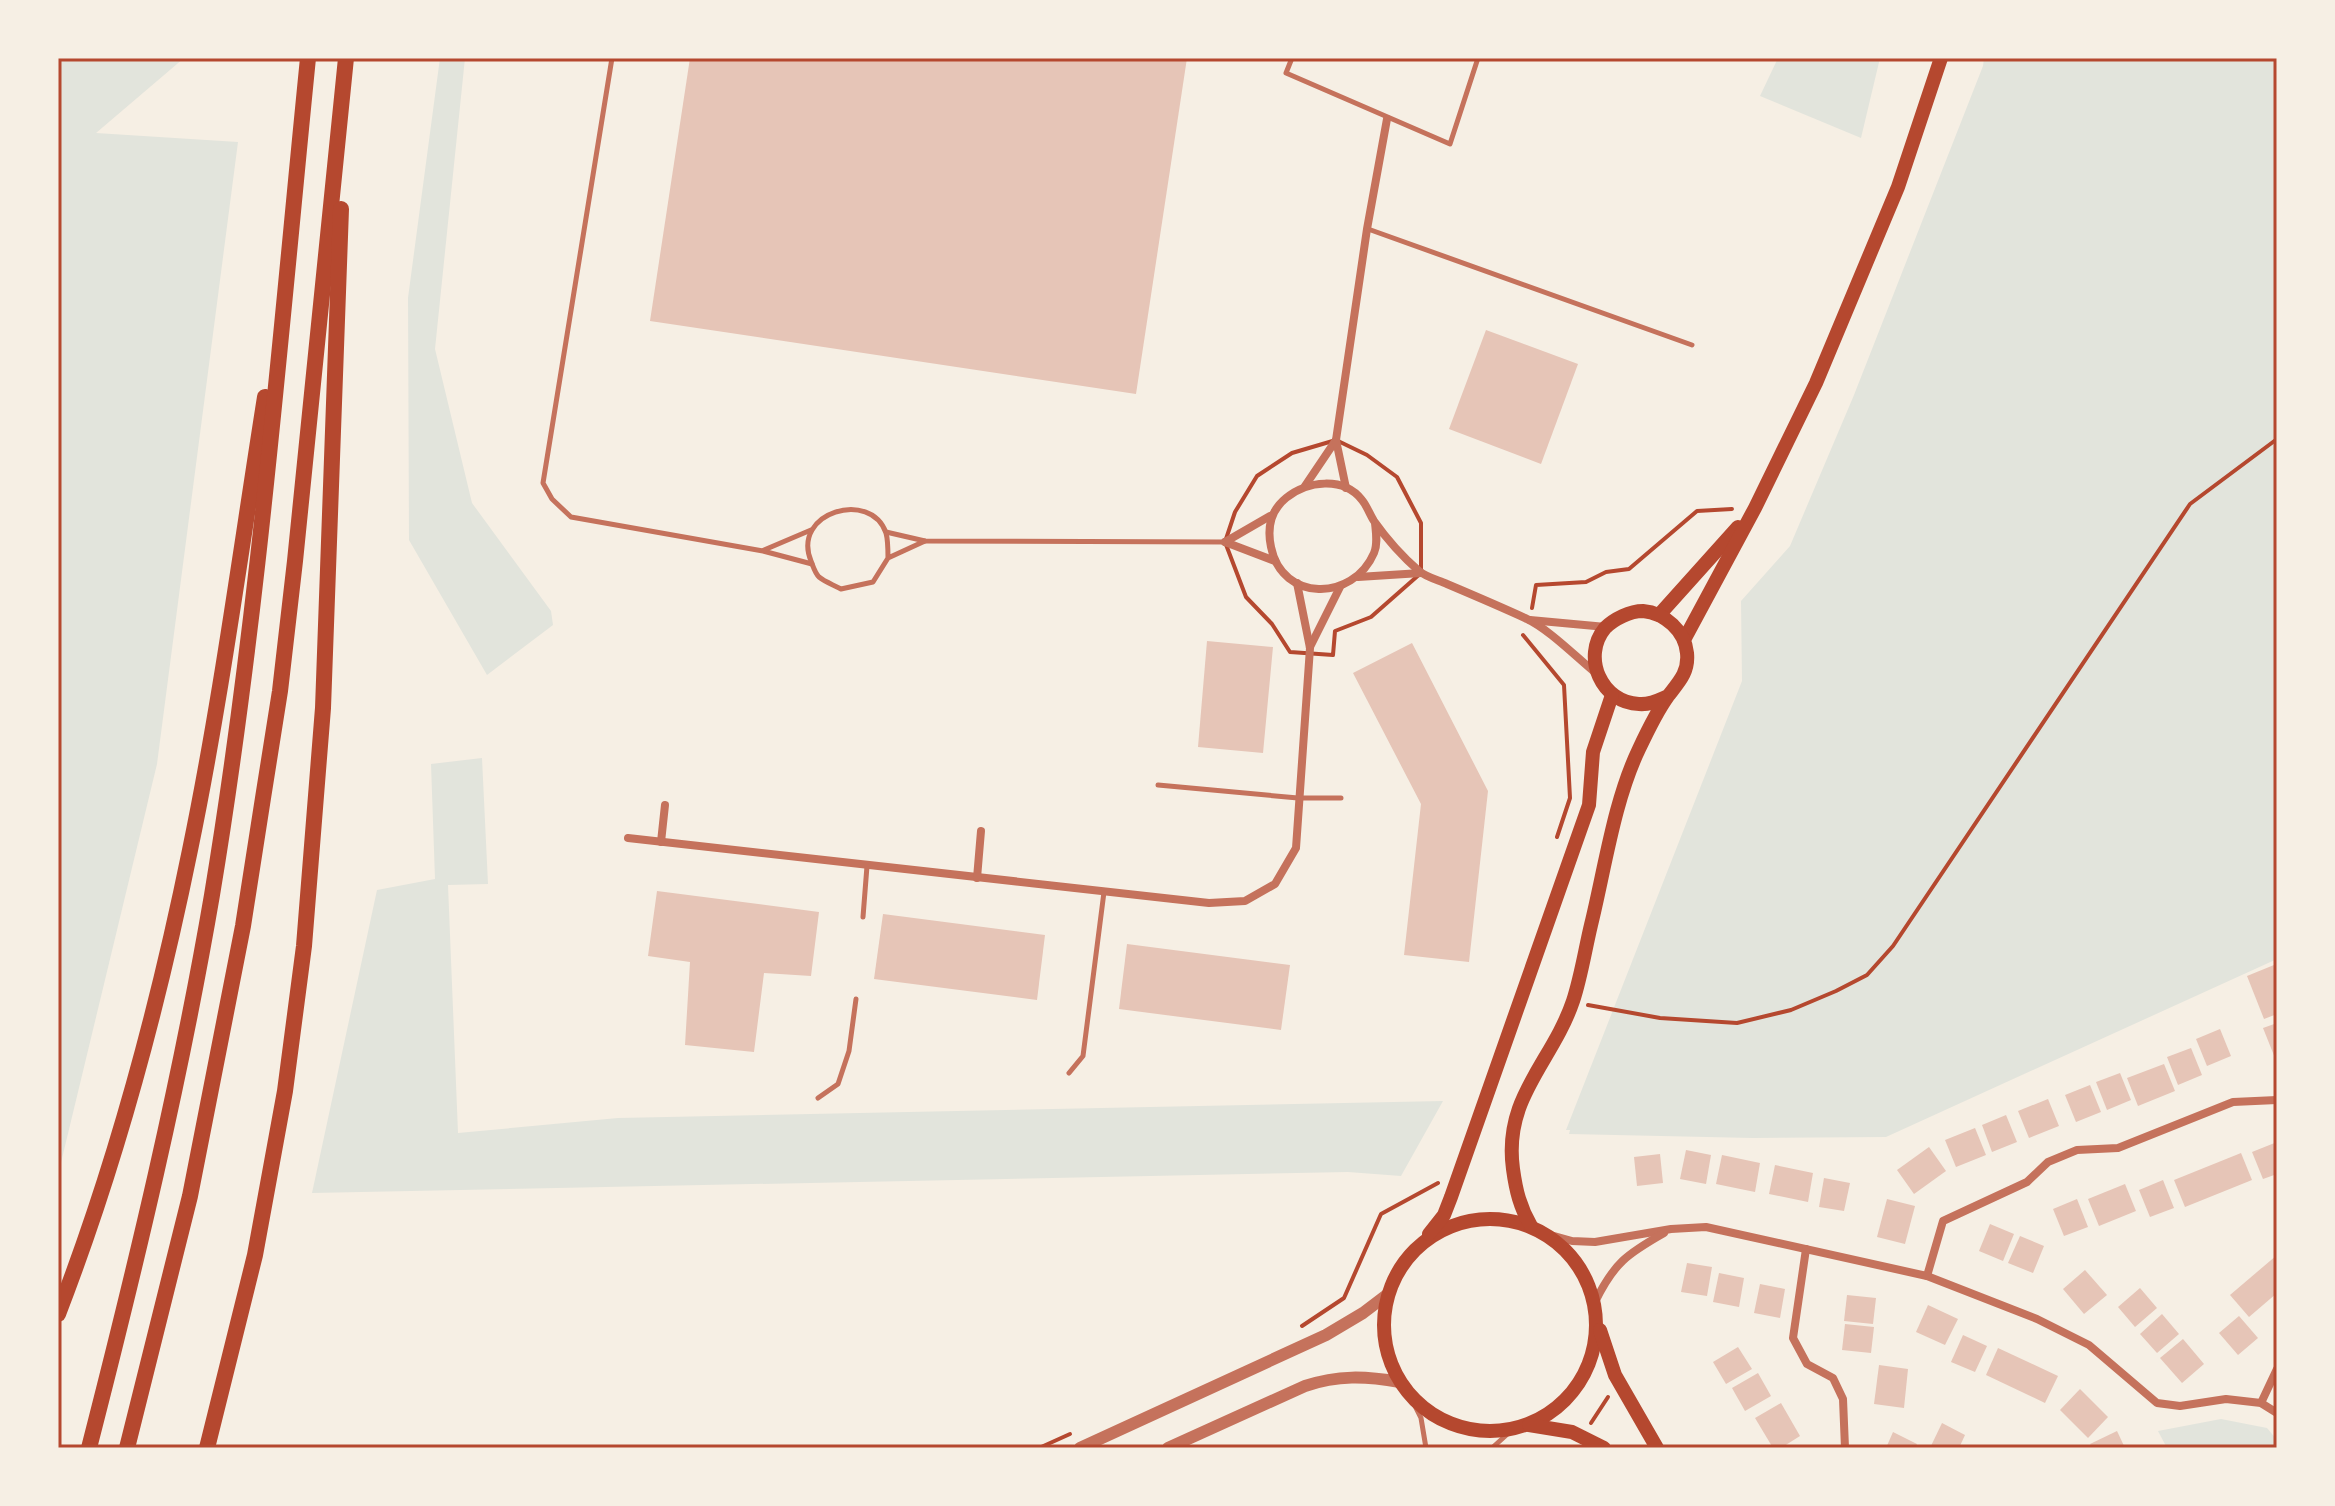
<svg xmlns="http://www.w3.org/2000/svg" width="2335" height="1506" font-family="'Source Sans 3',sans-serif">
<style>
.green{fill:#e2e4dc}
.building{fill:#e6c5b7}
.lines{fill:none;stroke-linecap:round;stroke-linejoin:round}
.path{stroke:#b5482f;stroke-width:4}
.service{stroke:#c5725c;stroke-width:5}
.minor{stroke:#c5725c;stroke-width:8}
.tertiary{stroke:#c5725c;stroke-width:12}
.secondary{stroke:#b5482f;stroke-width:14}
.motorway{stroke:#b5482f;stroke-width:16}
.neatline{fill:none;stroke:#b5482f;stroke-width:3}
</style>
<rect width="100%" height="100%" fill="#f6efe4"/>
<g class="green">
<polygon points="58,58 184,58 96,133 238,142 157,764 58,1175"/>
<polygon points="440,58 465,58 435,349 472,503 551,611 553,625 487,675 409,540 408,298"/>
<polygon points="1778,58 1880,58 1861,138 1760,96"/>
<polygon points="1984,58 2277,58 2277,959 1886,1137 1753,1138 1569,1134 1570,1130 1566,1130 1742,681 1741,601 1790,546 1854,395 1983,66"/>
<polygon points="482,758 488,884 448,885 458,1133 618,1118 1443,1101 1401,1176 1348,1172 312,1193 377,890 435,879 431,764"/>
<polygon points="2221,1419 2267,1428 2277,1440 2277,1448 2167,1448 2158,1431"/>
</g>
<g class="building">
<polygon points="690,58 1187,58 1136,394 650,321"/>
<polygon points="1486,330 1578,364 1541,464 1449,429"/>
<polygon points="1207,641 1273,647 1263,753 1198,747"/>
<polygon points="1412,643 1488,791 1469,962 1404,955 1421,804 1353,673"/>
<polygon points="657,891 819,912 811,976 764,973 754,1052 685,1045 690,962 648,956"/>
<polygon points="883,914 1045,935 1037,1000 874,979"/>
<polygon points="1127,944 1290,965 1281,1030 1119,1009"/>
<polygon points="2274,965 2277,972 2277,1014 2264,1019 2247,976"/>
<polygon points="2277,1023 2277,1063 2263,1028"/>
<polygon points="2220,1029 2231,1056 2207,1066 2196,1039"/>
<polygon points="2191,1048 2202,1075 2178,1085 2167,1057"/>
<polygon points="2164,1064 2175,1091 2138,1106 2127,1078"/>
<polygon points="2120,1073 2131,1100 2107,1110 2096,1082"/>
<polygon points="2090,1085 2101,1112 2076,1122 2065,1095"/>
<polygon points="2048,1099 2059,1126 2029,1138 2018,1111"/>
<polygon points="2006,1115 2017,1142 1992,1152 1982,1125"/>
<polygon points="1975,1128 1986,1155 1956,1167 1945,1140"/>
<polygon points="2277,1142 2277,1174 2263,1179 2252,1152"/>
<polygon points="1929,1147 1946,1171 1914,1194 1897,1170"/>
<polygon points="1686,1150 1711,1155 1706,1184 1680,1179"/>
<polygon points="2241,1153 2252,1180 2185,1207 2174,1180"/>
<polygon points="1660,1154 1663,1183 1637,1186 1634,1157"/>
<polygon points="1722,1155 1760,1163 1755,1192 1716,1184"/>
<polygon points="1775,1165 1813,1173 1808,1202 1769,1194"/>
<polygon points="1824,1178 1850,1183 1844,1211 1819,1207"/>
<polygon points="2163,1180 2174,1208 2150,1217 2139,1190"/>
<polygon points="2125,1184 2136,1211 2099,1226 2088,1199"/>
<polygon points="1887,1199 1915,1206 1905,1244 1877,1237"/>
<polygon points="2077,1199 2088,1227 2064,1236 2053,1209"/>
<polygon points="1990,1224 2014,1234 2003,1261 1979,1251"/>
<polygon points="2020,1236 2044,1246 2033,1273 2008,1263"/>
<polygon points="2277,1255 2277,1293 2249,1317 2230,1295"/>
<polygon points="1687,1263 1712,1267 1707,1296 1681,1292"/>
<polygon points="2085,1270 2107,1295 2084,1314 2063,1289"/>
<polygon points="1719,1273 1744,1278 1739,1307 1713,1302"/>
<polygon points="1760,1284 1785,1289 1780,1318 1754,1313"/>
<polygon points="2140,1288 2157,1308 2135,1327 2118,1307"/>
<polygon points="1847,1295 1876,1298 1873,1324 1844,1321"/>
<polygon points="1928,1305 1958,1319 1945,1345 1916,1332"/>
<polygon points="2162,1314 2179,1334 2157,1353 2140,1334"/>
<polygon points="2239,1316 2258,1338 2238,1355 2219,1333"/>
<polygon points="1845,1324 1874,1327 1871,1353 1842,1350"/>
<polygon points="1963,1335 1987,1346 1975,1372 1951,1362"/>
<polygon points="2183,1339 2204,1364 2182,1383 2160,1358"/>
<polygon points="1738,1347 1752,1369 1726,1384 1713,1362"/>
<polygon points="1998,1348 2058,1376 2045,1403 1986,1375"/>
<polygon points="1879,1365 1908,1369 1904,1408 1874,1404"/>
<polygon points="1758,1373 1771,1396 1745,1411 1732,1388"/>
<polygon points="2080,1389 2108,1417 2088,1438 2060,1410"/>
<polygon points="1781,1403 1800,1436 1781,1448 1773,1448 1755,1418"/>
<polygon points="1942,1423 1965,1435 1959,1448 1930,1448"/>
<polygon points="2117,1431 2125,1448 2093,1448 2090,1444"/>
<polygon points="1893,1432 1917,1444 1915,1448 1886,1448"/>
</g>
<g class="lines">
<g class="path">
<polygon points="1336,440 1367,455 1397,477 1421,523 1421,573 1371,617 1335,631 1333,655 1290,652 1272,624 1246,597 1225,542 1235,512 1257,476 1292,453"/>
<polyline points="1532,608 1536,585 1586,582 1606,572 1629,569 1697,511 1732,509"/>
<polyline points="1523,635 1564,685 1570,798 1557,837"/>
<polyline points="1588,1005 1660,1018 1737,1023 1791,1010 1836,991 1867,975 1893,946 2190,504 2277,439"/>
<polyline points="1302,1326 1344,1298 1381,1214 1438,1183"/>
<polyline points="1591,1423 1608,1397"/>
<polyline points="1039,1448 1070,1434"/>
</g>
<g class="service">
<polyline points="612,58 543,483 552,499 571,517 763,551 812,564"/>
<polyline points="1292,58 1286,73 1450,144 1478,58"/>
<polyline points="1368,229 1692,345"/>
<polyline points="886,532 925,541 1225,542"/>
<polyline points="764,550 811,530"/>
<path d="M 888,558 C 888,550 888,540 886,533 C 871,489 791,512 811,561 C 813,566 815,573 819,577 C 825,582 834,585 841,589 L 873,582 L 888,558 L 925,541"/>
<polyline points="1158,785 1298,798 1341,798"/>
<polyline points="863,917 867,866"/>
<polyline points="1069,1073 1083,1056 1104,892"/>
<polyline points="818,1098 838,1084 849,1051 856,999"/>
<polyline points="1409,1394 1421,1418 1426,1448"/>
<polyline points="1492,1448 1513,1429"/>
</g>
<g class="minor">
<polyline points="1305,486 1336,440"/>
<polyline points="1346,488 1336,440 1367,229 1387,119"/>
<path d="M 1375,523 C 1376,533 1378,544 1374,553 C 1353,602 1282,602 1271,547 C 1267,528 1270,511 1286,498 C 1307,481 1343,476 1362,500 C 1367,506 1370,515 1374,521 C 1386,538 1404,558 1419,571 C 1426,577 1438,580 1447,584 C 1473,595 1499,606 1525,618 C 1549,629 1576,657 1597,674"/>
<polyline points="1225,542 1275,561"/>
<polyline points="1225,542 1270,516"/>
<polyline points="1358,577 1421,573"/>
<polyline points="1530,620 1606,627"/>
<polyline points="1310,647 1340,587"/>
<polyline points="628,838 1209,903 1245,901 1275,884 1296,848 1310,648 1297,583"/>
<polyline points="661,842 665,805"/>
<polyline points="977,878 981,831"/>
<polyline points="1547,1234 1572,1241 1595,1242 1671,1229 1706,1227 1927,1276 2037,1319 2089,1345 2157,1403 2180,1406 2226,1399 2261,1403 2277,1413"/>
<polyline points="1806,1249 1793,1338 1807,1364 1833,1378 1843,1399 1845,1448"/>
<polyline points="1927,1276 1943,1221 2027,1182 2048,1162 2077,1150 2118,1148 2233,1102 2277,1100"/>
<path d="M 1595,1302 C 1614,1263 1627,1254 1664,1233"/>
<polyline points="2261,1403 2277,1369"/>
</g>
<g class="tertiary">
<polyline points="1080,1448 1326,1335 1363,1313 1388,1294"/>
<path d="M 1168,1448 L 1305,1386 C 1338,1375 1365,1376 1400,1382"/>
</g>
<g class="secondary">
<polyline points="1659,615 1738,527"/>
<polyline points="1684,640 1755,508 1816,383 1898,187 1941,58"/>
<circle cx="1490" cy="1325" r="106"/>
<path d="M 1531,1226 C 1520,1207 1516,1191 1513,1169 C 1503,1097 1552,1063 1573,1001 C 1581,977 1585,950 1591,925 C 1605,868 1614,801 1639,749 C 1647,732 1657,711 1668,696 C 1679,682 1689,672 1687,653 C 1685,631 1665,613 1643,611 C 1630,611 1614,619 1605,628 C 1581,657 1602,703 1639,704 C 1650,705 1659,700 1668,696"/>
<polyline points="1429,1234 1444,1215 1451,1197 1589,805 1593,752 1612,695"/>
<polyline points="1600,1330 1615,1375 1657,1448"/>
<polyline points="1529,1425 1572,1432 1604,1448"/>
</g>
<g class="motorway">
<path d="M 58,1314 C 116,1164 158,1007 190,850 C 221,700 241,548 265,397"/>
<path d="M 89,1448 C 136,1265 180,1082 212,895 C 258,618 280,337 308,58"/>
<polyline points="127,1448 190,1196 243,926 263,798 280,691 295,561 346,58"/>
<polyline points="207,1448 255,1255 285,1091 304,946 323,708 341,209"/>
</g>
</g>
<rect width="2335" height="1506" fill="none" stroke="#f6efe4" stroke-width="120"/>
<rect x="60" y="60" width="2215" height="1386" class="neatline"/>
</svg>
